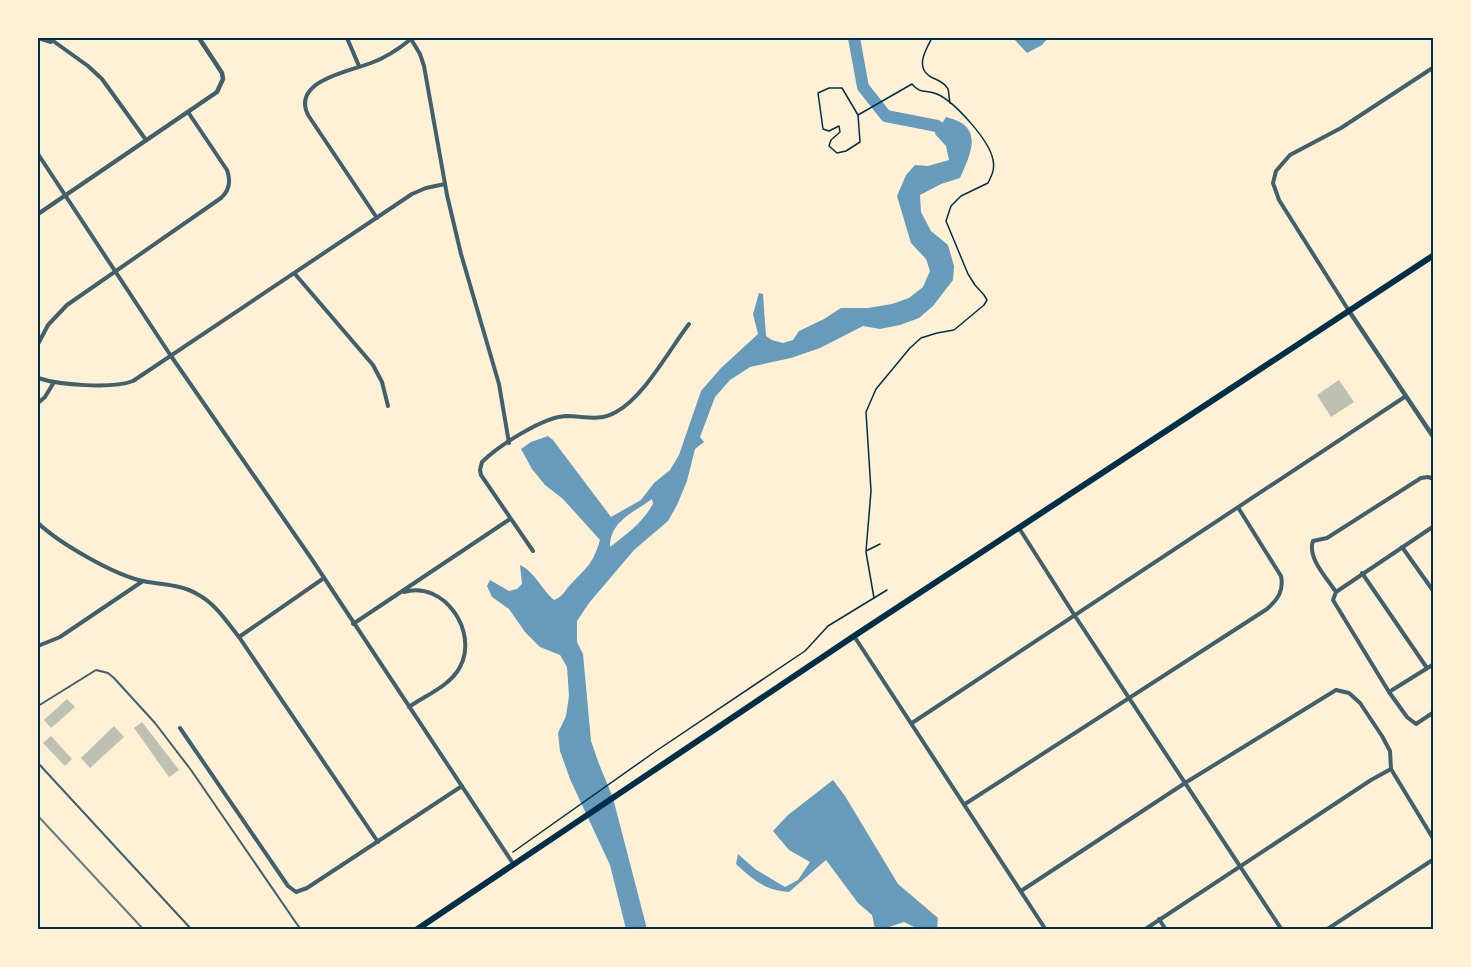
<svg xmlns="http://www.w3.org/2000/svg" width="1471" height="967" font-family="'Asap Condensed',sans-serif">
<style>
.water{fill:#669bbc;fill-rule:evenodd}
.lines{fill:none;stroke-linecap:round;stroke-linejoin:round}
.river{stroke:#669bbc;stroke-width:12}
.building{fill:#bec0b2}
.path{stroke:#003049;stroke-width:1.5}
.service{stroke:#3f606c;stroke-width:2}
.minor{stroke:#3f606c;stroke-width:4}
.tertiary{stroke:#3f606c;stroke-width:4.5}
.primary{stroke:#003049;stroke-width:6}
.rail{stroke:#657d81;stroke-width:2}
.neatline{fill:none;stroke:#003049;stroke-width:2}
</style>
<rect width="100%" height="100%" fill="#fdf0d5"/>
<g class="water">
<polygon points="1013,38 1048,38 1042,45 1027,53"/>
<path d="M 946,117 C 985,126 971,153 960,178 L 941,184 L 920,195 L 921,212 L 931,231 L 948,245 L 954,266 L 953,280 L 933,306 L 919,318 L 900,325 L 880,329 L 863,326 L 820,348 L 791,358 L 750,367 L 730,380 L 715,397 L 700,437 L 704,442 L 695,449 L 687,481 L 677,505 L 668,521 L 634,550 L 589,603 L 577,621 L 577,642 L 583,654 L 591,741 L 599,764 L 613,798 L 647,929 L 626,929 L 610,865 L 570,779 L 560,751 L 558,733 L 566,716 L 569,696 L 567,667 L 560,655 L 540,647 L 525,632 L 509,609 L 492,597 L 487,586 L 490,580 L 509,591 L 517,589 L 522,584 L 520,565 C 535,572 542,590 554,600 C 564,596 564,591 571,584 C 587,567 593,564 600,540 L 563,499 L 545,485 L 532,469 L 521,449 L 531,442 L 548,436 L 553,440 L 611,517 L 641,500 L 654,483 L 670,470 L 679,455 L 701,391 L 721,368 L 758,334 L 753,314 L 759,293 L 763,294 L 766,336 L 772,340 L 783,343 L 793,340 L 799,331 L 824,319 L 841,308 L 868,308 L 892,304 L 909,298 L 923,287 L 930,271 L 926,259 L 911,243 L 897,196 L 906,175 L 915,165 L 928,166 L 949,160 L 946,146 L 935,134 ZM 652,499 L 653,504 C 643,522 627,534 610,547 C 610,521 633,513 652,499 Z"/>
<path d="M 833,780 L 845,796 L 898,884 L 938,918 L 937,929 L 918,929 L 904,922 L 889,927 L 889,929 L 875,929 L 872,915 L 858,903 L 826,860 L 789,892 C 764,890 754,880 736,864 L 738,854 L 755,869 L 785,887 L 798,880 L 810,862 L 789,850 L 773,831 L 788,815 Z"/>
</g>
<g class="lines">
<polyline class="river" points="854,38 863,87 886,116 937,126 951,138"/>
</g>
<g class="building">
<polygon points="1339,380 1354,402 1331,417 1317,395"/>
<polygon points="67,699 75,707 51,728 44,720"/>
<polygon points="142,722 179,770 169,777 134,728"/>
<polygon points="114,726 124,737 90,768 81,758"/>
<polygon points="51,736 72,759 65,766 43,743"/>
</g>
<g class="lines">
<g class="path">
<path d="M 932,38 C 925,51 914,69 933,78 C 938,80 945,83 948,89 C 949,92 949,99 950,103"/>
<polygon points="829,88 842,88 858,115 860,142 846,151 837,153 829,146 831,140 840,132 839,126 829,131 823,129 818,93"/>
<path d="M 858,115 L 912,84 C 921,95 926,89 937,94 C 955,102 990,141 993,160 C 995,169 992,175 988,183 L 961,196 L 951,206 L 946,221 L 968,274 L 975,285 L 984,295 L 987,300 L 984,305 L 954,330 L 937,333 L 921,338 L 910,348 L 876,389 L 866,412 L 871,491 L 866,551 L 880,544"/>
<polyline points="866,552 874,598"/>
<polyline points="513,852 656,751 805,651 828,626 887,590"/>
</g>
<g class="service">
<polyline points="38,706 96,670 108,673 114,678 155,723 191,770 301,930"/>
<polyline points="38,763 192,930"/>
</g>
<g class="minor">
<polyline points="38,38 51,42"/>
<polyline points="49,38 88,66 102,79 146,140"/>
<polyline points="347,38 359,66"/>
<polyline points="411,39 420,54 424,66 447,195 461,254 499,384 509,443"/>
<polyline points="38,154 171,356 311,558 514,865"/>
<path d="M 377,218 L 308,115 C 291,81 350,71 371,63 C 385,58 400,48 411,39"/>
<polyline points="295,274 373,365 382,382 388,406"/>
<polyline points="1349,311 1279,200 1273,183 1276,171 1290,155 1341,128 1434,67"/>
<path d="M 38,344 L 48,325 L 67,305 L 221,198 C 230,190 231,181 227,170 L 188,112"/>
<path d="M 38,378 C 59,385 112,389 133,381 L 412,194 L 426,188 L 445,184"/>
<polyline points="38,403 45,397 54,382"/>
<path d="M 38,523 C 59,543 114,575 143,581 C 161,585 181,584 197,594 C 215,603 227,622 239,637 L 378,842"/>
<polyline points="1434,526 1336,592 1333,600 1389,692 1407,717 1416,724 1434,712"/>
<polyline points="1019,528 1075,616 1282,930"/>
<polyline points="1402,547 1434,592"/>
<path d="M 533,551 L 481,475 L 480,470 L 482,462 C 498,446 543,417 566,416 C 584,416 599,422 616,412 C 644,397 669,350 689,324"/>
<polyline points="1362,573 1427,668"/>
<path d="M 404,592 C 444,580 479,632 460,667 C 450,686 426,695 409,707"/>
<path d="M 1336,592 C 1327,578 1307,558 1313,541 L 1327,538 L 1421,478 L 1428,477 L 1434,479"/>
<polyline points="353,624 510,519"/>
<polyline points="854,636 1046,930"/>
<polyline points="239,637 324,578"/>
<polyline points="38,646 60,637 143,581"/>
<polyline points="1389,692 1434,664"/>
<polyline points="912,723 1406,396"/>
<polyline points="180,728 288,886 296,892 307,888 462,786"/>
<path d="M 965,804 L 1267,609 C 1278,599 1284,591 1281,576 L 1239,509"/>
<polyline points="1021,891 1185,783 1336,690 1349,693 1360,703 1382,736 1390,751 1391,769 1434,840"/>
<polyline points="1159,919 1166,930"/>
<polyline points="1144,930 1371,780 1391,769"/>
<polyline points="1326,930 1434,859"/>
</g>
<g class="tertiary">
<polyline points="38,214 217,92 223,79 222,73 199,38"/>
<polyline points="1349,311 1434,438"/>
</g>
<polyline class="primary" points="416,930 854,636 1434,255"/>
<polyline class="rail" points="38,816 144,930"/>
</g>
<rect width="1471" height="967" fill="none" stroke="#fdf0d5" stroke-width="78"/>
<rect x="39" y="39" width="1393" height="889" class="neatline"/>
</svg>
